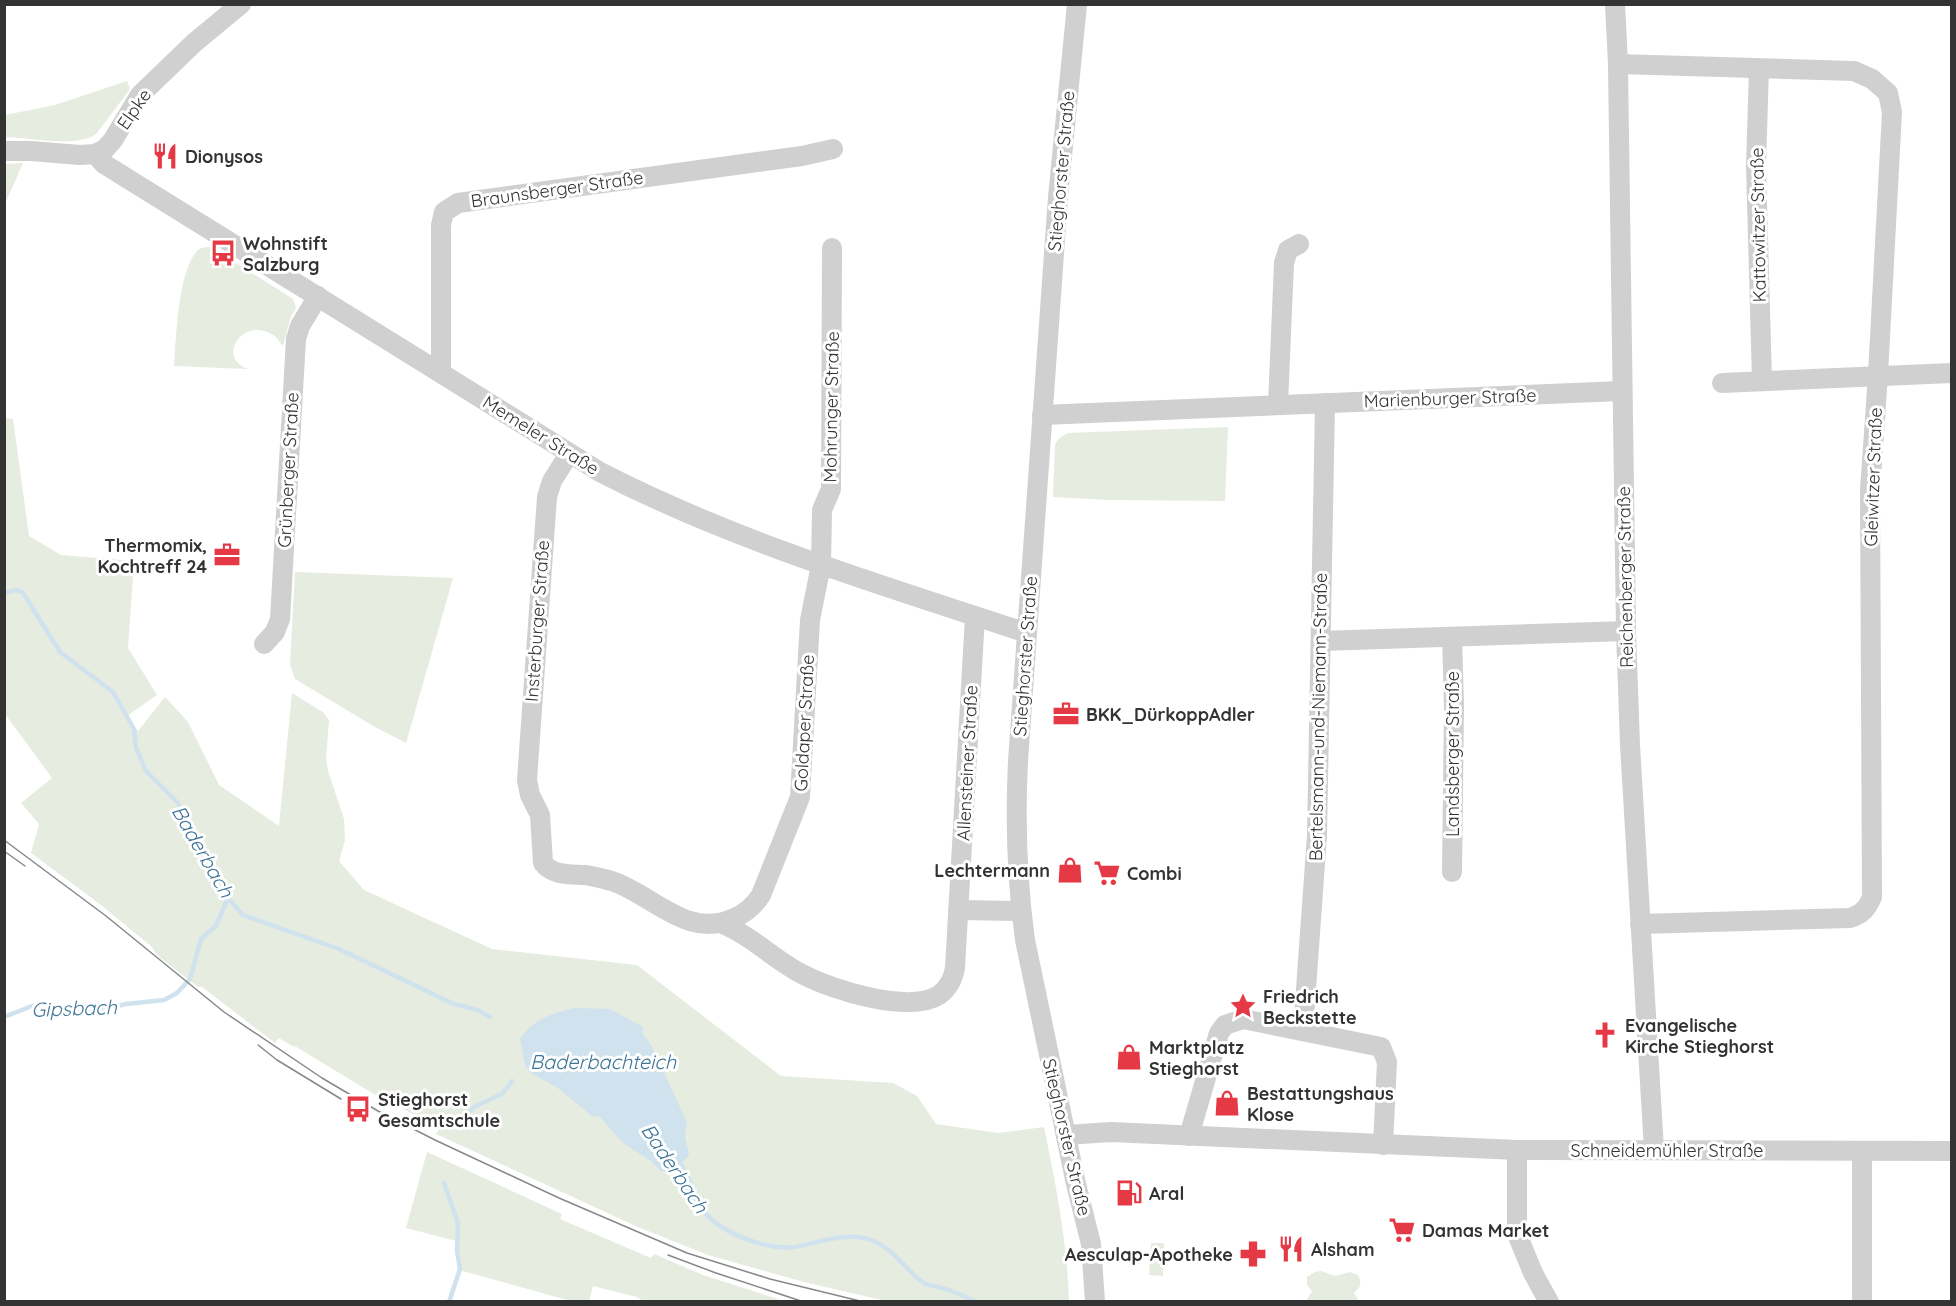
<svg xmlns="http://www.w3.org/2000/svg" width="1956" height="1306" font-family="Quicksand,sans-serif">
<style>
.green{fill:#e6ecdf}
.water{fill:#cfe2ee}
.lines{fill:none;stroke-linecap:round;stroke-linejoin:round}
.stream{stroke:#cfe2ee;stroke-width:4.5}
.minor{stroke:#d0d0d0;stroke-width:20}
.tram{stroke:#888;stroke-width:1.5}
.labels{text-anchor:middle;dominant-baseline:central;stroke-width:6;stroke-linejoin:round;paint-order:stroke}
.street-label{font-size:18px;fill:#333;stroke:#fff}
.poi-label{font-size:18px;font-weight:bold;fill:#333;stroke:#fff;text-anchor:start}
.water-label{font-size:20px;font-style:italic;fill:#3f7597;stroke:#fff}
</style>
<rect width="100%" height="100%" fill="#fff"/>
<g class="green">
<path d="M 127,81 L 130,89 L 97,133 C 80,149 28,137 5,137 L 5,115 L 55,105 Z"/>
<polygon points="23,163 5,204 5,164"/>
<path d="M 211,247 L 293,299 L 296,308 L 291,316 L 283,346 C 280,343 277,337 273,335 C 244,316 215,357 248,369 L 174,366 C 176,339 178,269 198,250 C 202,247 206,247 211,247 Z"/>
<path d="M 4,418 L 13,419 L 29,536 L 61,555 L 134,561 L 128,648 L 157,695 L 127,716 L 138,731 L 165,697 L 188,722 L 219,785 L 279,826 L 292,693 L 324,713 L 329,720 L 326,758 L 328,771 L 344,819 L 345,840 L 339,861 L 364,890 L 492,949 L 637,965 L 781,1076 L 893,1083 L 917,1096 L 936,1124 L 998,1133 L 1044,1127 C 1056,1185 1067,1242 1069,1301 L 886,1301 L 804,1282 L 708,1255 L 638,1227 L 436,1134 L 440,1128 L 372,1093 L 295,1046 L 294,1047 L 279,1038 L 275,1043 L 202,987 L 198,987 L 157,955 L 152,947 L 101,905 L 31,853 L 39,824 L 21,803 L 52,778 L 5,714 Z"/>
<path d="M 1228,427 L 1225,501 L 1110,500 L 1053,497 L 1055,445 C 1058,438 1062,436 1068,433 Z"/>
<polygon points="295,572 453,578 406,743 375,727 295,679 290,665"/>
<polygon points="427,1152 562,1214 560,1219 651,1258 654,1254 703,1275 784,1301 643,1301 637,1297 593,1286 589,1301 571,1301 459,1270 456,1241 406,1228"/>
<polygon points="1151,1243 1164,1243 1163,1276 1149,1275"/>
<path d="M 1321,1271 L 1335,1276 L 1350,1272 L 1358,1275 C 1362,1283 1361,1287 1354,1293 L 1359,1301 L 1306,1301 L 1312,1291 L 1307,1285 L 1307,1277 L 1315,1272 Z"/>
</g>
<path class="water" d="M 575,1008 L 610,1009 L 643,1027 L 643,1034 L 650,1043 L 687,1122 L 685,1136 L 689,1155 L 682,1162 L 706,1207 L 697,1212 L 671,1173 L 661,1171 L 651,1161 L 623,1143 L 599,1116 L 593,1117 L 558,1088 L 531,1073 L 525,1065 L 520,1039 C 534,1019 552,1013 575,1008 Z"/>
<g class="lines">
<g class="stream">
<polyline points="4,593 17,590 23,593 60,652 113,692 134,729 136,748 146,771 178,803 192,838 219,876 228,898 243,915 339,949 454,1004 478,1010 490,1017"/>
<polyline points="4,1017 32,1006 50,1005 79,1011 101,1010 126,1004 164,1000 177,993 190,979 201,939 216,926 228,898"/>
<polyline points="458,1123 474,1107 502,1094 512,1081"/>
<polyline points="444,1183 458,1223 457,1251 460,1269 449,1302"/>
<path d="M 700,1206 C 716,1232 764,1250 794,1247 C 818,1243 846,1231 871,1240 C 894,1248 905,1270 924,1283 C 930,1286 940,1287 946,1289 C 957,1293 966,1297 976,1302"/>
</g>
<g class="minor">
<path d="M 1077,4 L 1058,197 L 1018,761 C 1015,821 1017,881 1025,940 L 1076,1184 L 1091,1244 L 1095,1302"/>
<polyline points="1615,4 1618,64 1626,631 1630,745 1654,1150"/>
<path d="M 1618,64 L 1854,71 L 1872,79 L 1888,93 L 1892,112 L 1878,375 L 1870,490 L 1872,897 C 1867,909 1862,914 1850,918 L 1640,924"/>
<polyline points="1759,69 1756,165 1762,381"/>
<polyline points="4,151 31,151 80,155 95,154 105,149 113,140 140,95 194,43 241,4"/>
<path d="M 95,154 L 104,164 L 600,472 C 736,542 882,585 1027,633"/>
<polyline points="441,373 441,225 444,212 458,203 802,156 833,149"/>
<polyline points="1722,383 1952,373"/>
<polyline points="1278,405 1284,263 1288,250 1299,244"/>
<polyline points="1042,415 1622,391"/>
<path d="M 569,454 L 552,481 L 547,497 L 527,780 L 530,795 L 540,815 L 543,863 C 553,876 570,874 585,875 C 594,876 603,879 612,881 C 653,895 688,940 734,918 C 746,913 754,906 761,895 L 800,797 L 810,620 L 821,565 L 822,510 L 831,489 L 832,248"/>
<polyline points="1321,641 1626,631"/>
<polyline points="264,644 275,632 280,619 296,339 300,326 318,296"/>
<polyline points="1452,872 1454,705 1452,637"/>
<polyline points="958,910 1021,911"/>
<path d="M 720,923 C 751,935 773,959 802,974 C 832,990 909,1014 939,995 C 949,988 953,979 955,968 L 975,616"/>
<polyline points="1303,1031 1317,835 1325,403"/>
<polyline points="1066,1135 1111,1132 1517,1150 1952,1151"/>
<polyline points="1189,1136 1219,1033 1225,1025 1243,1019 1381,1047 1387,1062 1383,1145"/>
<polyline points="1517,1150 1517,1234 1533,1273 1549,1302"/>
<polyline points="1862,1151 1862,1302"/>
</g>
<g class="tram">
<polyline points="4,840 106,916 224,1012 322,1078 378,1111 435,1140 559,1198 687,1253 770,1279 864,1302"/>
<polyline points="4,851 25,866"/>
<polyline points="258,1045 277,1060 341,1099"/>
<polyline points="668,1255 716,1273 804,1302"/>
</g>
</g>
<defs>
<g id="restaurant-bare" transform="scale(2.07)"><path d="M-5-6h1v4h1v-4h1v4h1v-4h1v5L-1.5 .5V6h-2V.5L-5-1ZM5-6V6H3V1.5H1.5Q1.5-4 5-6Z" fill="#e63946" stroke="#fff" stroke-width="2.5" paint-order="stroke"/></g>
<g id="bus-bare" transform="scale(2.07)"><path d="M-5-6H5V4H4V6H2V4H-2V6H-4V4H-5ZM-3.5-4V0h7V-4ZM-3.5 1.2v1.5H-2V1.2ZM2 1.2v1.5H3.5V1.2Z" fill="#e63946" stroke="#fff" stroke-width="2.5" paint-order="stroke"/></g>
<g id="office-bare" transform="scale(2.07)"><path d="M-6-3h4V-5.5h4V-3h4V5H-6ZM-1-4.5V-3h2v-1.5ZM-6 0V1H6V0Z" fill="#e63946" stroke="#fff" stroke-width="2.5" paint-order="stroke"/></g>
<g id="shop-bare" transform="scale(2.07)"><path d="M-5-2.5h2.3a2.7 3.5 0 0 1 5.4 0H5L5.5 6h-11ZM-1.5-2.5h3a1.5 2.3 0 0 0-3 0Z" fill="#e63946" stroke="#fff" stroke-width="2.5" paint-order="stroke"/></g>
<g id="supermarket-bare" transform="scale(2.07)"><path d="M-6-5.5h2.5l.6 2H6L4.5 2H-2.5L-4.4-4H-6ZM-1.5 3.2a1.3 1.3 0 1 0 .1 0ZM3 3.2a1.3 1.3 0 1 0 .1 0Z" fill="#e63946" stroke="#fff" stroke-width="2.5" paint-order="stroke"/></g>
<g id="sight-bare" transform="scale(2.07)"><path d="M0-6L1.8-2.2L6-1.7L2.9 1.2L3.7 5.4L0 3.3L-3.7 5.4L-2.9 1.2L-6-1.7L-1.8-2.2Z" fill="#e63946" stroke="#fff" stroke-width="2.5" paint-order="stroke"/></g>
<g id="church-bare" transform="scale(2.07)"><path d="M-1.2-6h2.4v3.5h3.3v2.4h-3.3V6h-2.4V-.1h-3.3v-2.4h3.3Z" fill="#e63946" stroke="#fff" stroke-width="2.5" paint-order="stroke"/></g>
<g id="fuel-bare" transform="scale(2.07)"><path d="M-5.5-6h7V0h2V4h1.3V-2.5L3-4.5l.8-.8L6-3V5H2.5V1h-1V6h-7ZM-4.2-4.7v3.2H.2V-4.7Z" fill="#e63946" stroke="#fff" stroke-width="2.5" paint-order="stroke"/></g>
<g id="pharmacy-bare" transform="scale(2.07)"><path d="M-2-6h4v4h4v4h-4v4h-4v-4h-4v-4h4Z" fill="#e63946" stroke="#fff" stroke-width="2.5" paint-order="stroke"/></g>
</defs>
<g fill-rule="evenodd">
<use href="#restaurant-bare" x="165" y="156"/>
<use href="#bus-bare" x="223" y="253"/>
<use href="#office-bare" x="227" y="555"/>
<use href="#office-bare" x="1066" y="714"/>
<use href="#shop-bare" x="1070" y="870"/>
<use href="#supermarket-bare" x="1107" y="873"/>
<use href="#sight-bare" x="1243" y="1006"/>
<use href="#church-bare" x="1605" y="1035"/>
<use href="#shop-bare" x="1129" y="1057"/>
<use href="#shop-bare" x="1227" y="1103"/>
<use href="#bus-bare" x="358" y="1109"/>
<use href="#fuel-bare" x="1129" y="1193"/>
<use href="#supermarket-bare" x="1402" y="1230"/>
<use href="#restaurant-bare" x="1291" y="1249"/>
<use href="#pharmacy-bare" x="1253" y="1254"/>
</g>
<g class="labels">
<g class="street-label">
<text transform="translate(134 109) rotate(-55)">Elpke</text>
<text transform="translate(1061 171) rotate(-85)">Stieghorster Straße</text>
<text transform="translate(557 189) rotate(-8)">Braunsberger Straße</text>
<text transform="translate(1758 225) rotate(-91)">Kattowitzer Straße</text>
<text transform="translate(1450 398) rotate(-2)">Marienburger Straße</text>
<text transform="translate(831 407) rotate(-89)">Mohrunger Straße</text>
<text transform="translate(541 435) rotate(32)">Memeler Straße</text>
<text transform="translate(288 470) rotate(-87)">Grünberger Straße</text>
<text transform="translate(1873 477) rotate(-88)">Gleiwitzer Straße</text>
<text transform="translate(1625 577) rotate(-91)">Reichenberger Straße</text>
<text transform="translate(537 621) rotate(-86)">Insterburger Straße</text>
<text transform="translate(1025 656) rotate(-86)">Stieghorster Straße</text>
<text transform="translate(1318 717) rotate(-89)">Bertelsmann-und-Niemann-Straße</text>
<text transform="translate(804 723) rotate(-87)">Goldaper Straße</text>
<text transform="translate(1452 754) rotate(-90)">Landsberger Straße</text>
<text transform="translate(967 763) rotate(-87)">Allensteiner Straße</text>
<text transform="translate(1067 1137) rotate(77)">Stieghorster Straße</text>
<text x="1667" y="1150">Schneidemühler Straße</text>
</g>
<g class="poi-label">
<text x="185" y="156">Dionysos</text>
<text x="243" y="243">Wohnstift<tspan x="243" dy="21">Salzburg</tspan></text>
<text x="207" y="545" text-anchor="end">Thermomix,<tspan x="207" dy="21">Kochtreff 24</tspan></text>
<text x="1086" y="714">BKK_DürkoppAdler</text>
<text x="1050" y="870" text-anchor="end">Lechtermann</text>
<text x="1127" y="873">Combi</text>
<text x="1263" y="996">Friedrich<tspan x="1263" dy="21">Beckstette</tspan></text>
<text x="1625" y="1025">Evangelische<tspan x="1625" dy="21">Kirche Stieghorst</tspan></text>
<text x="1149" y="1047">Marktplatz<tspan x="1149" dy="21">Stieghorst</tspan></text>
<text x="1247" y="1093">Bestattungshaus<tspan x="1247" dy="21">Klose</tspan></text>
<text x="378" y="1099">Stieghorst<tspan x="378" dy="21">Gesamtschule</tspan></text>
<text x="1149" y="1193">Aral</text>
<text x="1422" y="1230">Damas Market</text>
<text x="1311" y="1249">Alsham</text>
<text x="1233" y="1254" text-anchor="end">Aesculap-Apotheke</text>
</g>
<g class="water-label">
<text transform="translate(203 851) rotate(60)">Baderbach</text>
<text transform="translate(74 1008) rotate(-2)">Gipsbach</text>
<text x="603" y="1061">Baderbachteich</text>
<text transform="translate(675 1168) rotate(56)">Baderbach</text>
</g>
</g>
<rect width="1956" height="1306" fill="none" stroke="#333333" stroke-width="12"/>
</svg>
